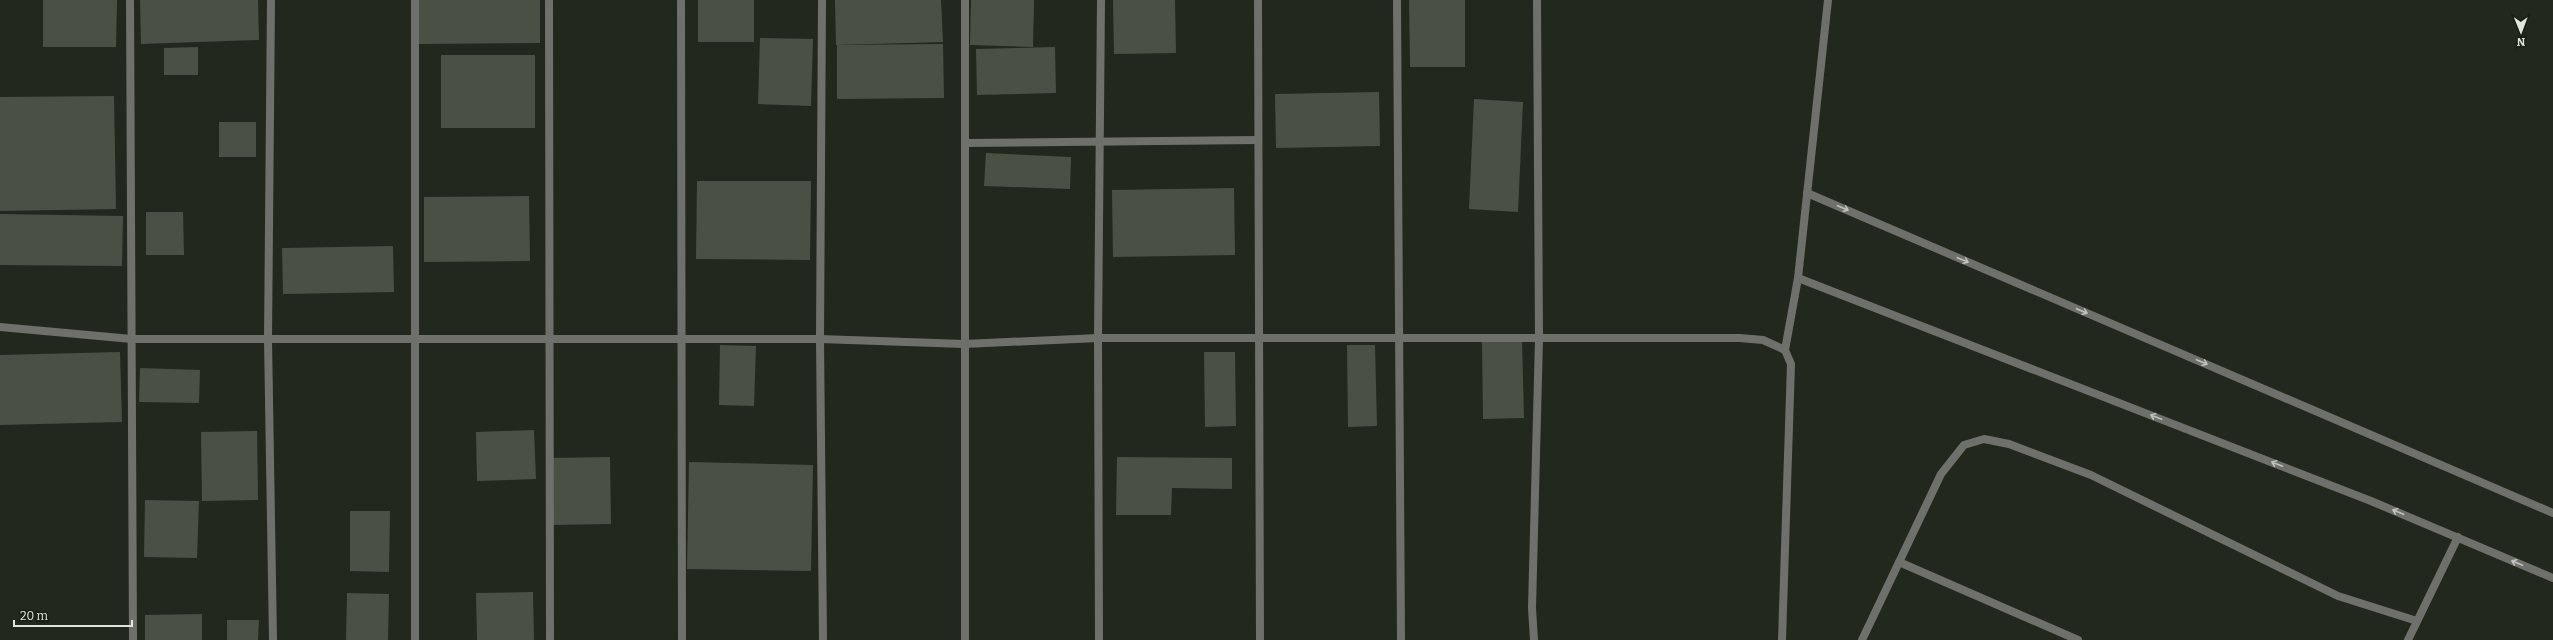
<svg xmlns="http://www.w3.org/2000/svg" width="2553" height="640" font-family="Bitter,serif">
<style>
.building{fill:#4a5044}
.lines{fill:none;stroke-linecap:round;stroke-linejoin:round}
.street{stroke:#6e716b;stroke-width:8}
.oneway{stroke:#bfc2bc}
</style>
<rect width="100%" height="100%" fill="#23281e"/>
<g class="building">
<polygon points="43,0 117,0 116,47 43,47"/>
<polygon points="140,0 258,0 259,40 141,44"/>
<polygon points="417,0 540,0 540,43 417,44"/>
<rect x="698" y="0" width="56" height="42"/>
<polygon points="835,0 941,0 943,42 836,45"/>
<polygon points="971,0 1034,0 1033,47 970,45"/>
<polygon points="1113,0 1175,0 1176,53 1114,54"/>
<polygon points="1409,0 1465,0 1465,67 1410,67"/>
<polygon points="760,38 813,39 811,106 758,104"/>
<polygon points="943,44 944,98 837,99 837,45"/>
<polygon points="198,47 198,75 164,75 164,48"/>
<polygon points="1055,47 1056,93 977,95 976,49"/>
<rect x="441" y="55" width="94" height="73"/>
<polygon points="1379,92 1380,146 1276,148 1275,94"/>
<polygon points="114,96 116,209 0,211 0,97"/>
<polygon points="1474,99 1523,102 1518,212 1469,209"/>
<rect x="219" y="122" width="37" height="35"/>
<polygon points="986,153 1071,157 1070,189 984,186"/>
<polygon points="697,181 811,181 810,260 696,259"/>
<polygon points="1234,188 1235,255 1113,257 1112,190"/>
<polygon points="529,196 530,261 424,262 424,197"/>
<polygon points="146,212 183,212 184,255 146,255"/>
<polygon points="0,214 123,216 122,266 0,265"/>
<polygon points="393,246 394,292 283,294 282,248"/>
<polygon points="1482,341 1522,341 1524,418 1483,419"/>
<polygon points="720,345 756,346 754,406 719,405"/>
<polygon points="1347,345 1375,345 1377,426 1348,427"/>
<polygon points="120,352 122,422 0,425 0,355"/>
<polygon points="1204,352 1235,352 1236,426 1205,427"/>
<polygon points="140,368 200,370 199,403 139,402"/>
<polygon points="534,430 536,479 477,481 476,432"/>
<polygon points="257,431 258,500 202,501 201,432"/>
<polygon points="610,457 611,524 551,525 550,458"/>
<polygon points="1117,457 1232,458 1232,489 1172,488 1171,515 1116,515"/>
<polygon points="689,462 813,465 811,571 687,569"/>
<polygon points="145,500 199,501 197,558 144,557"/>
<polygon points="350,511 390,511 389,572 350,571"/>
<polygon points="533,592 534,640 477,640 476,593"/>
<polygon points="347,593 389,594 388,640 346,640"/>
<polygon points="202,614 202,640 145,640 145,615"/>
<polygon points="227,620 259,620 258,640 227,640"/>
</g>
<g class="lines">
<g class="street">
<polyline points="130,0 133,640"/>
<polyline points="271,0 268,339 273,640"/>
<polyline points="549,0 550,640"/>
<polyline points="681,0 682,640"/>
<polyline points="822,0 820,339 823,640"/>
<polyline points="1258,0 1260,640"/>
<polyline points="1397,0 1401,640"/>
<polyline points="966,143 1258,140"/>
<polyline points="1807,193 2553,513"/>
<polyline points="1798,278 2371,501 2553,578"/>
<polyline points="0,327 132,339 820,339 964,344 1098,338 1740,338 1763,340 1785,350 1791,364 1782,640"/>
<polyline points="1785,350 1798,278 1828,0"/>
<polyline points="1899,562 2078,640"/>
<polyline points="415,640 415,0"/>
<polyline points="965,640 965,0"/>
<polyline points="1099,640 1098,338 1101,0"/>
<polyline points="1534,640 1532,608 1539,339 1537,0"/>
<polyline points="1862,640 1941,474 1964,445 1984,439 2009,444 2091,475 2338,596 2417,621"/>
<polyline points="2408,640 2458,537"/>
</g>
</g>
<defs><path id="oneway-shaft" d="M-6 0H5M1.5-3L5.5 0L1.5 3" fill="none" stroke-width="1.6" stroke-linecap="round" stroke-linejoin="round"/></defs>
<g class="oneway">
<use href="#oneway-shaft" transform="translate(1843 208) rotate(23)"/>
<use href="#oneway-shaft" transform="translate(1963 260) rotate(23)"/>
<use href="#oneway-shaft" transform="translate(2082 311) rotate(23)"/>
<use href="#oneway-shaft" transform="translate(2202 362) rotate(23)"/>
<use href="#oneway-shaft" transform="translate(2156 417) rotate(-159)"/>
<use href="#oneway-shaft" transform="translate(2277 464) rotate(-159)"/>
<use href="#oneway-shaft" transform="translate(2398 512) rotate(-157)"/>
<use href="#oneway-shaft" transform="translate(2517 563) rotate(-157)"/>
</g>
<g transform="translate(2521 32) rotate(179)" stroke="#191f14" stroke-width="3" paint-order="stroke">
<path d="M0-3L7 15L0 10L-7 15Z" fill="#e2e5de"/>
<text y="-6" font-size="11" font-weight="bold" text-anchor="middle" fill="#e2e5de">N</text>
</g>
<path d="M14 620v6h118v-6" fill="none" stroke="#e2e5de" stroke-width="2"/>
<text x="20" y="620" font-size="12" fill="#e2e5de" stroke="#191f14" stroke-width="3" paint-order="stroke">20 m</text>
</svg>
